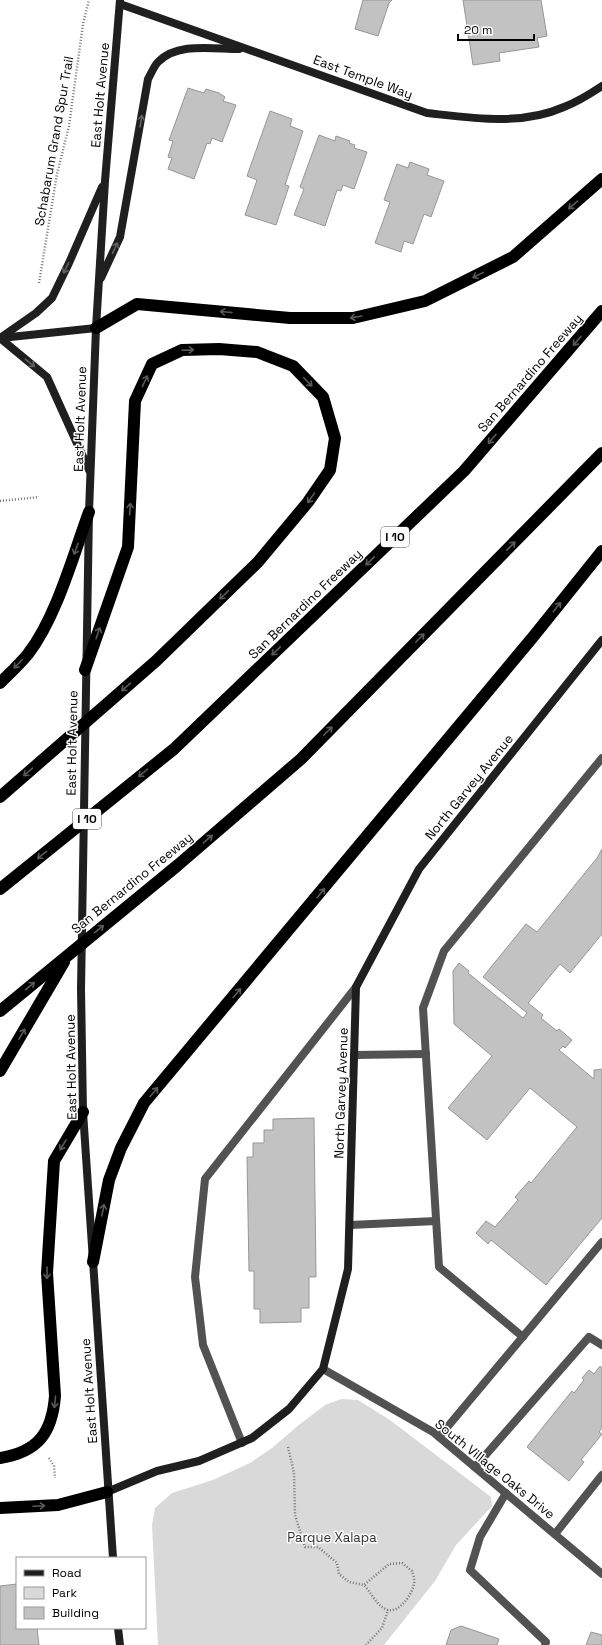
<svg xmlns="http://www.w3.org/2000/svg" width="602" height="1645" font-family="'Space Grotesk',sans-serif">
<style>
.green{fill:#d9d9d9}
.building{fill:#c2c2c2;stroke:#969696}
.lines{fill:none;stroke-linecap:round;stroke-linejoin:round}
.path{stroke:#747474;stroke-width:2.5;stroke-dasharray:1 2;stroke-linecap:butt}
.lane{stroke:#525252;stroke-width:8}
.street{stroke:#525252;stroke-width:8}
.secondary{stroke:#1f1f1f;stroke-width:8}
.highway{stroke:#000;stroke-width:12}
.oneway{stroke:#626262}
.oneway2{stroke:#595959}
.labels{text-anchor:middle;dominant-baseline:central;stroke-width:3;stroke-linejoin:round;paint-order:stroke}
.shield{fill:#fff;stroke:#4c4c4c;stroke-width:1}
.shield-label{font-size:12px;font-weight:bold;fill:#000}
.street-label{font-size:13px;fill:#000;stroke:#fff}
.park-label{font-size:13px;fill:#303030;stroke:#fff}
</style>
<rect width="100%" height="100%" fill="#fff"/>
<polygon class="green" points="341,1399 358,1400 390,1420 491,1497 492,1506 456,1545 435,1581 384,1645 158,1645 152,1525 155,1508 172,1493 213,1480 250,1463 272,1448 300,1424 325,1405"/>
<g class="building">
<polygon points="363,0 392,0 389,3 378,36 355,29"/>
<polygon points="463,0 541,0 547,36 537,38 539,47 499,53 500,61 473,65"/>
<polygon points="188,88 204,93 206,89 219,93 225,97 223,101 236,105 222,142 212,138 210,144 207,143 194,179 168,169 172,158 168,157 173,141 169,140"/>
<polygon points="270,111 292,119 290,126 303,131 285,185 289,186 276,225 245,215 257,180 247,176"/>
<polygon points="319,135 335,141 336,136 350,141 349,143 355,145 354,148 367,152 354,189 343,185 341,191 337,190 325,226 294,215 304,189 300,187"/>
<polygon points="410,162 429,169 427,175 444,181 431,217 424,214 413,244 404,241 401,252 375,243 390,202 384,200 397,164 408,168"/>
<polygon points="602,849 602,934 570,973 560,964 528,1003 543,1015 541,1018 557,1031 559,1029 572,1040 565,1048 563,1046 559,1050 594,1079 594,1070 602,1069 602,1218 546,1285 491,1240 488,1244 476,1233 486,1221 495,1227 518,1200 515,1197 529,1181 531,1183 577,1127 530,1088 487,1140 448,1108 492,1056 454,1024 453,971 459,963 469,971 468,973 523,1018 527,1013 483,977 526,924 537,932 597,858"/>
<polygon points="314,1118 316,1277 309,1277 309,1308 301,1308 301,1322 260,1323 260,1309 254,1309 254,1271 249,1271 247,1157 253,1157 253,1143 264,1143 264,1130 273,1130 273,1119"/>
<polygon points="600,1366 602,1368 602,1428 599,1432 602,1434 581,1460 584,1462 569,1481 527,1447 572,1391 574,1393 584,1380 582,1378 589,1370 594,1374"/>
<polygon points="17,1584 17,1628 37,1628 39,1645 0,1645 0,1586"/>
<polygon points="461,1626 499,1639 497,1645 446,1645 451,1630"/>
<polygon points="591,1632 602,1635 602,1645 586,1645"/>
</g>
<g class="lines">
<g class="path">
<polyline points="39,283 57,174 69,126 83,24 89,0"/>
<polyline points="0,501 39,497"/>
<path d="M 288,1447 L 294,1473 L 295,1515 L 305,1547 L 318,1547 L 337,1563 L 339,1574 L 349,1582 L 364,1585 L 389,1564 L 402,1563 L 412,1571 C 413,1574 415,1579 414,1583 C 413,1593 400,1613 388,1610 C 377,1607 371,1592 364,1585"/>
<polyline points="49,1458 54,1466 55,1478"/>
<polyline points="366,1645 382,1628 388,1610"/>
</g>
<g class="lane">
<polyline points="354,1055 426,1054"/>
<polyline points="350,1225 436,1221"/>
<polyline points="523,1337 439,1267 423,1008 444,951 602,758"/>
<polyline points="439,1437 602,1242"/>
<polyline points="242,1443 203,1345 195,1277 205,1179 356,987"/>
<polyline points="475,1467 589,1337 602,1345"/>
<polyline points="506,1493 480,1537 470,1570 546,1642 545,1645"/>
<polyline points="555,1534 602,1475"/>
</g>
<polyline class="street" points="323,1369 433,1432 602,1574"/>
<g class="secondary">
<path d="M 120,4 L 427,113 C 472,118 521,126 564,107 C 577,102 590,94 602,86"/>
<path d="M 101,278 L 120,237 L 148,79 C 151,74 154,66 158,62 C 177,42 213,49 239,49"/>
<polyline points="0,338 36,313 52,298 69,263 102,187"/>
<polyline points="0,338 47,377 89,470"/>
<polyline points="1,338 96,328"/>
<polyline points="107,1492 157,1471 199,1461 252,1438 289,1409 323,1369 348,1269 356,987 419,869 602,640"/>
<polyline points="113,1558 83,1112 81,989 89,512 96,328 105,181 120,0"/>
<polyline points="118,1628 120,1645"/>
</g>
<g class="highway">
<polyline points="96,328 137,304 290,318 353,318 425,301 513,257 602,179"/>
<path d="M 0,683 C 9,674 19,665 28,654 C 56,618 73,556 89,512"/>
<polyline points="0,797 156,661 258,562 308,502 330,470 335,438 323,397 293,366 257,352 219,349 182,350 152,364 135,401 128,547 85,670"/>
<polyline points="0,889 174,749 464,471 602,311"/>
<polyline points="0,1011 178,865 301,759 602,453"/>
<polyline points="0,1071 64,962"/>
<polyline points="93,1262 109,1180 121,1148 144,1103 533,637 602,551"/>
<path d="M 0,1458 C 38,1452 52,1433 55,1396 L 47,1273 L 54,1161 L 83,1112"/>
<polyline points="0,1508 58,1505 107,1492"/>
</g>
</g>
<defs><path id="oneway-shaft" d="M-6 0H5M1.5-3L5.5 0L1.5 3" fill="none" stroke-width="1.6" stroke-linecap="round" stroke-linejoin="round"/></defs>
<g class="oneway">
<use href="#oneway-shaft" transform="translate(141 121) rotate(-80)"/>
<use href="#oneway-shaft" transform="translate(115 248) rotate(-65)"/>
<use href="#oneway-shaft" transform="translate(66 268) rotate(116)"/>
<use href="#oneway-shaft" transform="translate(30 363) rotate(39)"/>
</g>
<g class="oneway2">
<use href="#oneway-shaft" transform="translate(573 205) rotate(139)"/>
<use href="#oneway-shaft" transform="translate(478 275) rotate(154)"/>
<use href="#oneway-shaft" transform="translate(226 312) rotate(-175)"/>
<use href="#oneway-shaft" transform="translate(356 317) rotate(170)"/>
<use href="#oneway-shaft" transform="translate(577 341) rotate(131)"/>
<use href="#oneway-shaft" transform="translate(188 350) rotate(-2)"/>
<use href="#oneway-shaft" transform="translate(145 381) rotate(-65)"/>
<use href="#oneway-shaft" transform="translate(308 382) rotate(46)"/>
<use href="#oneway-shaft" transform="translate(492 439) rotate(131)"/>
<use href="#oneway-shaft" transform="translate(311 498) rotate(125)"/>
<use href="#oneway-shaft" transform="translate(130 509) rotate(-87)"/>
<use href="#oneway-shaft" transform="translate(511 546) rotate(-45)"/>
<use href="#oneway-shaft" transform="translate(76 549) rotate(110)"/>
<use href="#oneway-shaft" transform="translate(370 561) rotate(136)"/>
<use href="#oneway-shaft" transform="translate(224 595) rotate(136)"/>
<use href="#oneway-shaft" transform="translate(557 607) rotate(-51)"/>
<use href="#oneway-shaft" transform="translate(98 633) rotate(-71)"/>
<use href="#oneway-shaft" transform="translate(420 638) rotate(-45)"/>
<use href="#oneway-shaft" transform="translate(276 651) rotate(136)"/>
<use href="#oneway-shaft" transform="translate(18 664) rotate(134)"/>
<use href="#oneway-shaft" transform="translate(126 687) rotate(139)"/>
<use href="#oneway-shaft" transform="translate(328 731) rotate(-45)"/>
<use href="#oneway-shaft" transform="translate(28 772) rotate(139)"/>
<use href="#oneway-shaft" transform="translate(143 773) rotate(141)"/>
<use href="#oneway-shaft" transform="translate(208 839) rotate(-41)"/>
<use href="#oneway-shaft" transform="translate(42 855) rotate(141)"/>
<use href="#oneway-shaft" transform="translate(321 893) rotate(-50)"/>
<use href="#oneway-shaft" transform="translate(99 929) rotate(-39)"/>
<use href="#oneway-shaft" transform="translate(30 986) rotate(-40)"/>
<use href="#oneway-shaft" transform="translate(237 993) rotate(-50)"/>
<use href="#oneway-shaft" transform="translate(22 1034) rotate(-60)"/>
<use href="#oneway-shaft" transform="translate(154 1092) rotate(-49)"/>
<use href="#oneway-shaft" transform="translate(63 1145) rotate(121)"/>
<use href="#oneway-shaft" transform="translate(103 1210) rotate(-79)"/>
<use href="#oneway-shaft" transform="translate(47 1273) rotate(90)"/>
<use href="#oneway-shaft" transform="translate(55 1402) rotate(95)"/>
<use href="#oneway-shaft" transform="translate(39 1506) rotate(-3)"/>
</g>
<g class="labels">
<g class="shield">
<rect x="381" y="527" width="28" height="20" rx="3"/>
<rect x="73" y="809" width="28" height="20" rx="3"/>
</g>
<g class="shield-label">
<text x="395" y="537">I 10</text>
<text x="87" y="819">I 10</text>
</g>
<g class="street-label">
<text transform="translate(363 77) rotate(20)">East Temple Way</text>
<text transform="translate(100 95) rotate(-85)">East Holt Avenue</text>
<text transform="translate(54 141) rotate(-80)">Schabarum Grand Spur Trail</text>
<text transform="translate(530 373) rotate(-49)">San Bernardino Freeway</text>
<text transform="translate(80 419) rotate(-88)">East Holt Avenue</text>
<text transform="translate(305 604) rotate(-44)">San Bernardino Freeway</text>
<text transform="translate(72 743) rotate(-89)">East Holt Avenue</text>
<text transform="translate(469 787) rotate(-51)">North Garvey Avenue</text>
<text transform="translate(132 883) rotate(-39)">San Bernardino Freeway</text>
<text transform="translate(71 1067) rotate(-91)">East Holt Avenue</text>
<text transform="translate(341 1093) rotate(-88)">North Garvey Avenue</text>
<text transform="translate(89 1391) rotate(-94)">East Holt Avenue</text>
<text transform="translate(495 1469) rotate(39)">South Village Oaks Drive</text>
</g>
<g class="park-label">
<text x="332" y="1537">Parque Xalapa</text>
</g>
</g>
<rect x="16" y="1557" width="130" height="72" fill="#ffffff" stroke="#999999"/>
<rect x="24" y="1570" width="20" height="6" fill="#1f1f1f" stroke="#999999"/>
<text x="52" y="1577" font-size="12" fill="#000000">Road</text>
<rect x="24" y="1587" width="20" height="12" fill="#d9d9d9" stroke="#999999"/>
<text x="52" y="1597" font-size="12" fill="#000000">Park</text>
<rect x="24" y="1607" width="20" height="12" fill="#c2c2c2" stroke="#999999"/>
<text x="52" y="1617" font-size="12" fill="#000000">Building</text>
<path d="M458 34v6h76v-6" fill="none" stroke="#000000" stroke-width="2"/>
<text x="464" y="34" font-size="12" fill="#000000" stroke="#ffffff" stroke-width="3" paint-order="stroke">20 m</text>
</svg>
